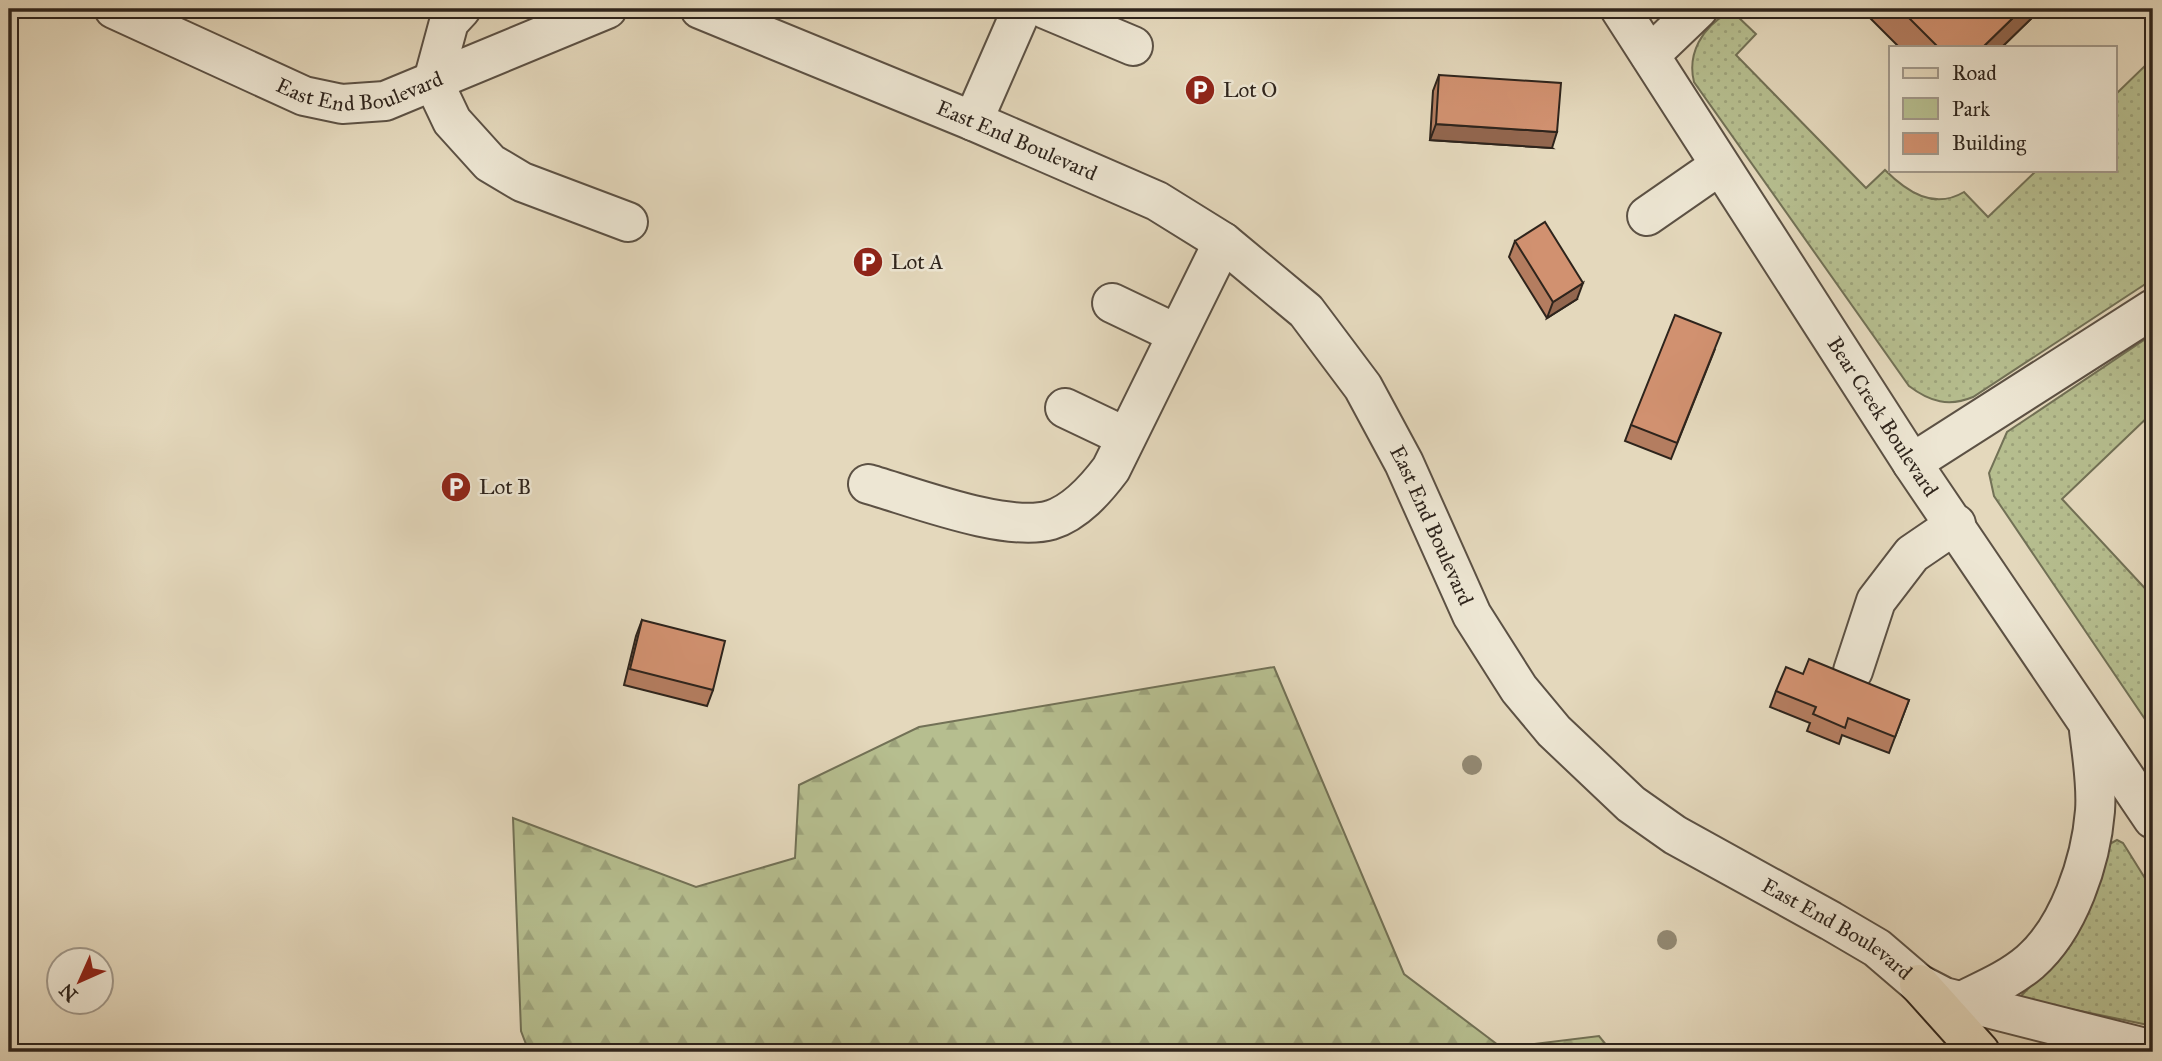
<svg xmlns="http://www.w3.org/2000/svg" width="2162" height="1061" font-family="'IM FELL Great Primer',serif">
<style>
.green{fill:url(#green-dots);stroke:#727156;stroke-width:2}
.forest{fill:url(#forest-firs);stroke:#727156;stroke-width:2}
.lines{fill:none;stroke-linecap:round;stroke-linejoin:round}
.minor-casing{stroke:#5c5144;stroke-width:42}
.major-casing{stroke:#2e241c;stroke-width:42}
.minor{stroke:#ede6d3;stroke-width:38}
.major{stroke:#e4d8bc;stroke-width:38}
.tree{fill:#938a74}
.wall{fill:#b47d60;stroke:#2e241c;stroke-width:2}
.shaded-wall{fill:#92664e;stroke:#2e241c;stroke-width:2}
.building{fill:#d19170;stroke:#2e241c;stroke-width:2}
.labels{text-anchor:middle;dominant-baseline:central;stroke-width:5;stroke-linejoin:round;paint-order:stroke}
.street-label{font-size:21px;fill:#2e241c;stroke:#ede6d3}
.poi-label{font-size:21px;fill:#2e241c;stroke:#ede6d3;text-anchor:start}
</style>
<defs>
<pattern id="green-dots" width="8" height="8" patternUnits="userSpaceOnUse" patternTransform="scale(1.75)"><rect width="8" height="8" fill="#b6be8f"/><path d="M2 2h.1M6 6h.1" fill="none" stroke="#9da37b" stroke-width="1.8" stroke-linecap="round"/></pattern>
<pattern id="forest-firs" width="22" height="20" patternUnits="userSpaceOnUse" patternTransform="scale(1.75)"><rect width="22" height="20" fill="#b6be8f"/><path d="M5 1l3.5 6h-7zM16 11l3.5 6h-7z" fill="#9da37b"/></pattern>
</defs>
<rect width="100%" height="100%" fill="#e4d8bc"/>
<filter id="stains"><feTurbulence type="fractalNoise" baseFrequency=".00286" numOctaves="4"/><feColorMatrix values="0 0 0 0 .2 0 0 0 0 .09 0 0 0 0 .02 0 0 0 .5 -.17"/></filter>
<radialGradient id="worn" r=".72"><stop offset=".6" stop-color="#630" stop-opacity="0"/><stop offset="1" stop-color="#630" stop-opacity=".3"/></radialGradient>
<g class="green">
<path d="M 1728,13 L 1737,16 L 1756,34 L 1736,55 L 1866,188 L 1885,170 C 1907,192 1934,210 1964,192 L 1988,217 L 2037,170 L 2115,170 L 2115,95 L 2153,58 L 2153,279 L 1973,397 C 1949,407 1930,402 1909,386 L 1694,82 C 1687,54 1702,27 1728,13 Z"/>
<polygon points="2153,334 2153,412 2062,499 2153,597 2153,731 1994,496 1989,473 2007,432"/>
<polygon points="2117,840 2123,843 2153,891 2153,1026 2022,999 2022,995 2055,960 2104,847"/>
</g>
<polygon class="forest" points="1274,667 1404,974 1502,1048 1599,1036 1612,1052 529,1052 521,1031 513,818 696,887 795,858 799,785 919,727"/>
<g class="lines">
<g class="minor-casing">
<g id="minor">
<path id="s1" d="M 114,9 L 304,96 L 342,104 L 385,101 L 607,9"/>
<polyline points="461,9 449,22 433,81 452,121 490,163 522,182 628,222"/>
<path id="s2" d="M 700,9 L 973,121 L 1157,201 L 1223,242 L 1306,311 L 1363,387 L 1404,463 L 1472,615 L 1519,689 L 1554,731 L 1631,804 L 1675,835 L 1831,921 L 1877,948 L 1919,984 L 1944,997 L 2153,1050"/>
<polyline points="1045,9 1133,46"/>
<path id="s3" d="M 1620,9 L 1912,463 L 2153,819"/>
<polyline points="1650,55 1698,9"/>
<polyline points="973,121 1022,9"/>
<polyline points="1647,216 1719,166"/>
<polyline points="1112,303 1177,334"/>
<polyline points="1065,408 1126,437"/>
<polyline points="1912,463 2153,309"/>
<path d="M 868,484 C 914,497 1006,533 1051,520 C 1076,512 1096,489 1111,469 L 1223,242"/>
<polyline points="1853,671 1876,601 1912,554 1956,524"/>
<path d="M 1960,1002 C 1984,990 2009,980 2030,962 C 2069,928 2091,861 2095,811 C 2097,784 2092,756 2089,730"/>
</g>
</g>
<g class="major-casing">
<polyline id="major" points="1919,984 1980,1052"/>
</g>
<use href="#minor" class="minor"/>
<use href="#major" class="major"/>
</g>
<g class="tree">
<circle cx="1472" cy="765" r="10"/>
<circle cx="1667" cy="940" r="10"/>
</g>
<g class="wall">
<polygon points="306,9 319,9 317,14"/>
<polygon points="1861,9 2041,9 2002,47 1899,47"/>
<polygon points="1439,75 1552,148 1430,140 1433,91"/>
<polygon points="1515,241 1577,299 1547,318 1509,257"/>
<polygon points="1715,349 1671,459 1625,441 1631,425"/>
<polygon points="642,620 713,690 707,706 624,685 636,636"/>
<polygon points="1803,674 1909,700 1889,753 1842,735 1839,744 1807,731 1810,723 1770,707 1776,691"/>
</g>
<g class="shaded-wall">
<polygon points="2022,9 2041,9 2002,47 1983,47"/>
<polygon points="1436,124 1557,132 1552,148 1430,140"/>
<polygon points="1583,283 1577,299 1547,318 1553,302"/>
</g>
<g class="building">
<polygon points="1900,9 2022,9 1983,47 1938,47"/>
<polygon points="1439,75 1561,83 1557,132 1436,124"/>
<polygon points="1545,222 1583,283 1553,302 1515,241"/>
<polygon points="1675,315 1721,333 1677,443 1631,425"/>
<polygon points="642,620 725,641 713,690 630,669"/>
<polygon points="1809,659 1909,700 1895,737 1848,718 1845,728 1813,714 1816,707 1776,691 1786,667 1803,674"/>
</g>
<defs>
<g id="parking-disc" transform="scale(1.575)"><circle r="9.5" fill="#8f2418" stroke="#ede6d3"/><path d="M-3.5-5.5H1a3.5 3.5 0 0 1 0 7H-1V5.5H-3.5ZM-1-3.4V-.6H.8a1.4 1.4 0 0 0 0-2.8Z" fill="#fff"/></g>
</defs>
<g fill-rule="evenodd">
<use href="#parking-disc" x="1200" y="90"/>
<use href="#parking-disc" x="868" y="262"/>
<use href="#parking-disc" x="456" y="487"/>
</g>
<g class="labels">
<g class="street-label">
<text stroke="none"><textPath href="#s1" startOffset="266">East End Boulevard</textPath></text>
<text stroke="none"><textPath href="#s2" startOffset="343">East End Boulevard</textPath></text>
<text stroke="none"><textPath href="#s3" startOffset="485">Bear Creek Boulevard</textPath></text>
<text stroke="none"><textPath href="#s2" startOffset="931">East End Boulevard</textPath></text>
<text stroke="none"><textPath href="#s2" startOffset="1519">East End Boulevard</textPath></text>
</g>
<g class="poi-label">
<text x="1223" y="90">Lot O</text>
<text x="891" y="262">Lot A</text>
<text x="479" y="487">Lot B</text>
</g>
</g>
<rect width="2162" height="1061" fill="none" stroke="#e4d8bc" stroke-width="35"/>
<rect x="10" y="10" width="2141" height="1040" fill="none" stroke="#2e241c" stroke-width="3.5"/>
<rect x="18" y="18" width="2127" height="1026" fill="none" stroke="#2e241c" stroke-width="2"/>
<rect x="1889" y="46" width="228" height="126" fill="#ede6d3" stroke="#a1988a" stroke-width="2"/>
<rect x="1903" y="68" width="35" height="10" fill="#e4d8bc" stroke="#a1988a" stroke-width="2"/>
<text x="1952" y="80" font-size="21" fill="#2e241c">Road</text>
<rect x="1903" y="98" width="35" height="21" fill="#b6be8f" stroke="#a1988a" stroke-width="2"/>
<text x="1952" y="116" font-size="21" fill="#2e241c">Park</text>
<rect x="1903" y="133" width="35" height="21" fill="#d19170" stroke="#a1988a" stroke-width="2"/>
<text x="1952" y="150" font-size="21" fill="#2e241c">Building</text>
<g transform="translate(80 981) rotate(225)"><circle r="33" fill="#ede6d3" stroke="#a1988a" stroke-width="2"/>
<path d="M0-5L12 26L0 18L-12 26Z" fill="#8f2418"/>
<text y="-10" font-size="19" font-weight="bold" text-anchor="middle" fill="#2e241c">N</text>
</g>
<rect width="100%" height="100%" filter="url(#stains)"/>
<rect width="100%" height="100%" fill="url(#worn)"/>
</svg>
